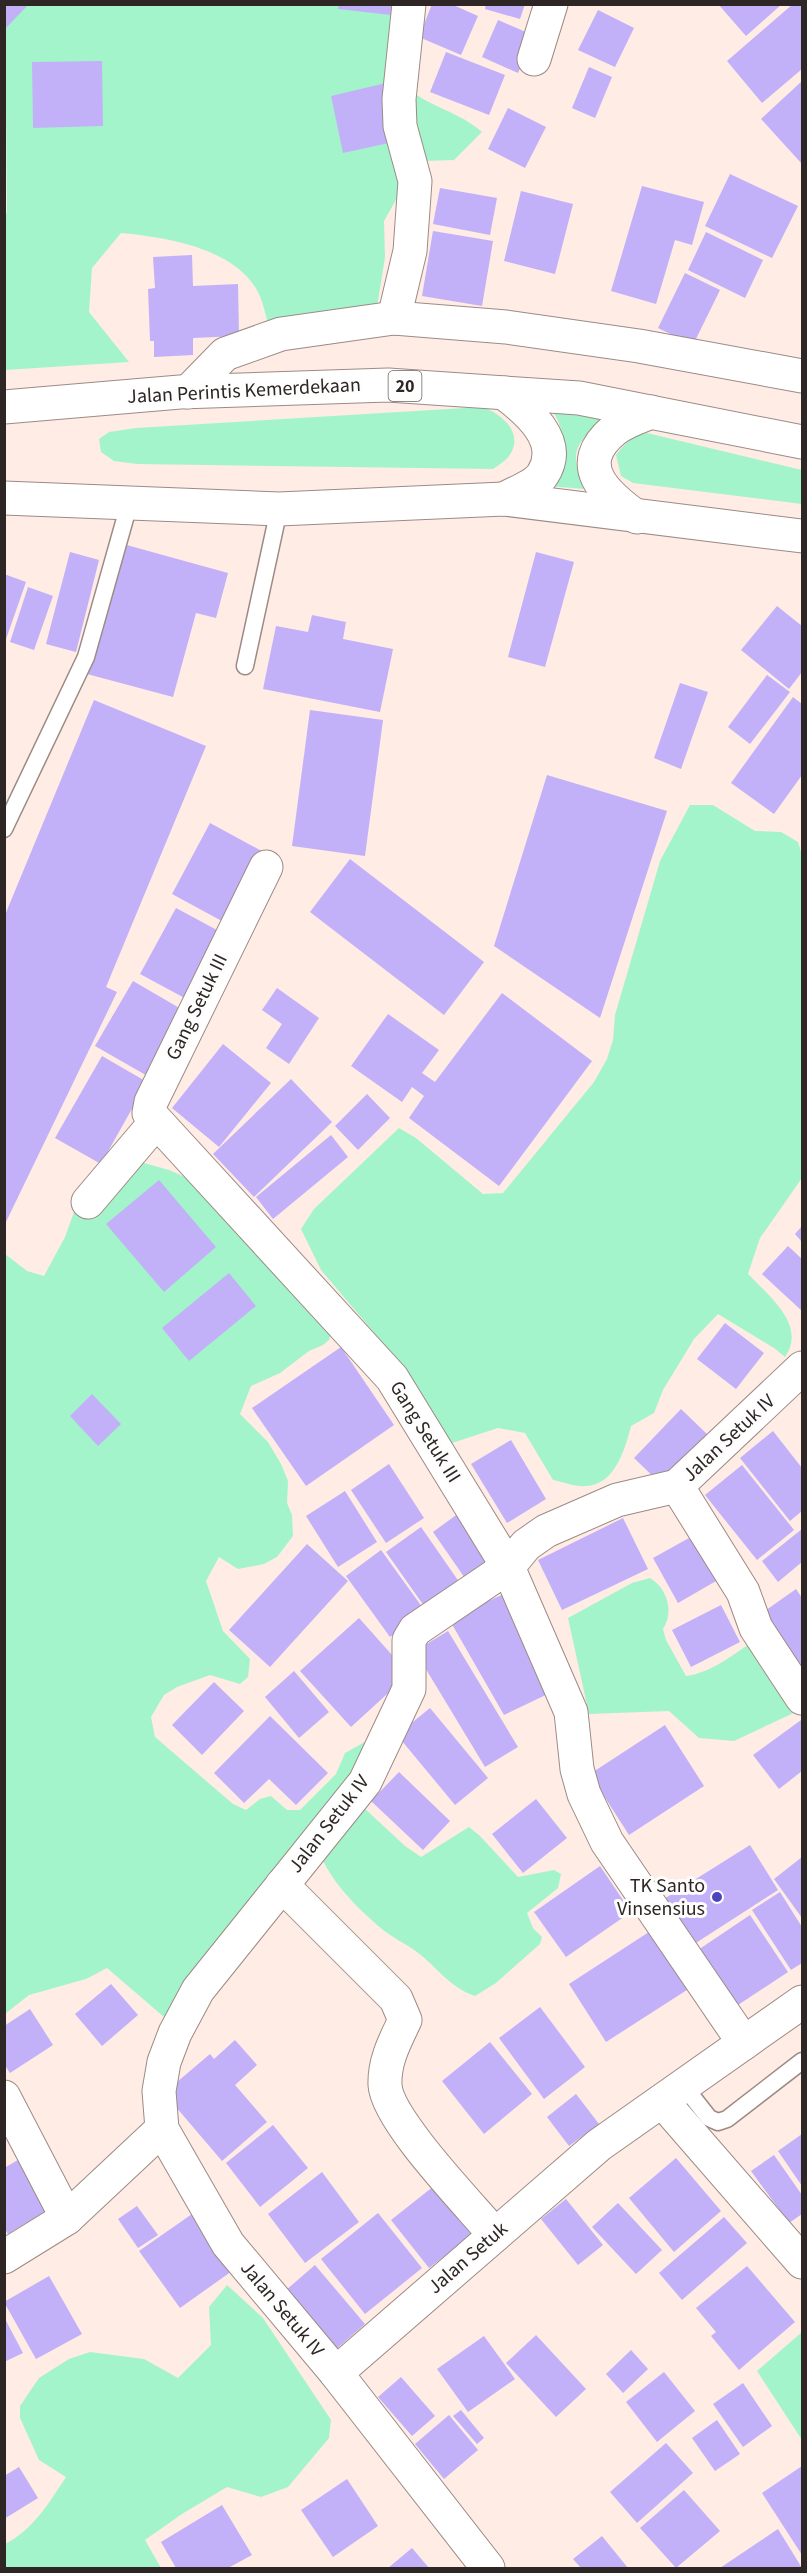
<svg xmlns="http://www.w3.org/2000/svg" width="807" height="2573" font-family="'Source Sans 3',sans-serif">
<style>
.green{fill:#a4f4cb}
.building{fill:#c2b1f8}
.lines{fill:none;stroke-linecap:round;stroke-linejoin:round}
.service-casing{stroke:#9c8b85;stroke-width:19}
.minor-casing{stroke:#9c8b85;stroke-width:35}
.trunk-casing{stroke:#9c8b85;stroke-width:35}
.service{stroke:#fff;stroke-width:16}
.minor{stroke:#fff;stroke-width:33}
.trunk{stroke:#fff;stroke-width:33}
.poi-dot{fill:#4c44bb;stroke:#fdfdfd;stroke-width:2}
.labels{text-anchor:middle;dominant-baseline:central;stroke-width:6;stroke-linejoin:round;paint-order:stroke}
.shield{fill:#fdfdfd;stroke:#6b6665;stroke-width:1.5}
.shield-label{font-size:18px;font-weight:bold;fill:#2d2624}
.street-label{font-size:20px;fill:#2d2624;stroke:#fdfdfd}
.poi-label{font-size:20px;fill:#2d2624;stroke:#fdfdfd;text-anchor:end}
</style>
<rect width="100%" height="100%" fill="#feece5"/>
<g class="green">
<path d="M 5,5 L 415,5 L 406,87 C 429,107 460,112 482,132 L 454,160 L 424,161 L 406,182 L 384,221 L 385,257 L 377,307 L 270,330 C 266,318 264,305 259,294 C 237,248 165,237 121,233 L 92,268 L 89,312 L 129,362 L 5,370 L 4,216 L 7,213 Z"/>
<path d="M 482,407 C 500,413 523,431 511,453 C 508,459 499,465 493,469 L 137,464 L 114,461 L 101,452 L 99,439 L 109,432 L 136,428 Z"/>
<path d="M 553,412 L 602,419 C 574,446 569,452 585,489 L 548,486 C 558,460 571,438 553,412 Z"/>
<path d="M 647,433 L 802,470 L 802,504 L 633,483 L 621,476 L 616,455 C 625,443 632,436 647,433 Z"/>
<path d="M 690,805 L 713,805 L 755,831 L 781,832 L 798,842 L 802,855 L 802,1178 L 760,1238 L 748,1274 C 770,1297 807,1326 785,1357 L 774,1348 L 718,1314 L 694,1339 L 663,1390 L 654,1413 L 631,1426 C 625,1449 615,1485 586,1486 C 576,1487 563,1482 553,1480 L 525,1433 L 498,1428 L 452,1443 L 382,1342 L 321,1270 L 301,1229 L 314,1209 L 399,1128 L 416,1138 L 483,1194 L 503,1193 L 594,1082 L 607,1059 L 613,1040 L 615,1015 L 660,861 Z"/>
<polygon points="137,1161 169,1170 203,1185 332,1330 329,1340 323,1345 309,1351 280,1373 251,1386 240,1414 268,1442 281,1464 288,1481 287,1503 292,1515 293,1536 277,1557 264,1564 238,1569 219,1557 206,1581 223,1631 250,1659 248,1677 240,1684 210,1675 177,1687 164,1695 151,1717 155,1737 233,1804 246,1810 260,1799 271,1796 287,1810 300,1810 336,1774 345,1753 370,1739 375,1748 164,2017 107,1968 86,1979 29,1995 5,2014 5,1254 27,1271 44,1276 65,1237 78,1201"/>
<path d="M 650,1578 C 668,1589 674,1612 663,1629 L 666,1640 L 686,1676 C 711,1673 734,1654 755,1640 L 802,1709 L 734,1741 L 699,1738 L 669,1711 L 589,1714 L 568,1618 L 632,1583 Z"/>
<path d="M 362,1806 L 405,1846 L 421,1857 L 469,1827 L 480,1836 L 518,1877 L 554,1870 L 561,1874 L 558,1888 L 527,1913 L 533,1928 L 542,1937 L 540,1944 L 496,1983 L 475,1996 C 449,1987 438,1968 417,1952 C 406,1944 393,1938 382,1929 C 358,1909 329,1880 319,1851 Z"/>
<path d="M 227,2285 L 263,2318 L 331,2420 L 329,2438 L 288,2487 L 261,2497 L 227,2487 L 182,2514 L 145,2540 L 161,2568 L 5,2568 L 5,2544 C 33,2530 49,2503 66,2477 L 39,2460 L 20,2418 L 20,2406 L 39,2378 L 69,2359 L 90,2352 L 144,2359 L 178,2378 L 211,2345 L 209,2307 Z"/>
<polygon points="802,2332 802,2440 757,2371"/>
</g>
<g class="building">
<polygon points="339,4 392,4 391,15 338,9"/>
<polygon points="432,4 451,4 478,16 461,55 419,37"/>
<polygon points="486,4 525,4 520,19 485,9"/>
<polygon points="718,4 782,4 746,36"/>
<polygon points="793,4 802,4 802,69 762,103 727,61"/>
<polygon points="4,5 28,5 4,30"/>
<polygon points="598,10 634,28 615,67 578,50"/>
<polygon points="498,20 535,36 518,73 482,57"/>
<polygon points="446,52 505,75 489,115 430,92"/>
<polygon points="102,61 103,126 33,128 32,62"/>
<polygon points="589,67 612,77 595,118 572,108"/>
<polygon points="802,81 802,164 761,119"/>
<polygon points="386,83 398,141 343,153 331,96"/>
<polygon points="508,108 546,127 525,168 488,149"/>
<polygon points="730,174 798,206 772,258 705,226"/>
<polygon points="642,186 704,202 692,245 675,240 656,304 611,291"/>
<polygon points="440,188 497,198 490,235 433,224"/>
<polygon points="521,191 573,204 555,274 504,261"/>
<polygon points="433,231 493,241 482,306 422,296"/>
<polygon points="706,232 763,260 745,298 688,270"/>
<polygon points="192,255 193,286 238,284 239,336 193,338 193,355 154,357 154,341 150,341 148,289 155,288 153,257"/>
<polygon points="685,273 720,290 693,345 658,328"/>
<polygon points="123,544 228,573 216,618 196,613 173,697 87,674"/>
<polygon points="70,552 99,560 76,652 46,644"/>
<polygon points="536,552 574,562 545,667 508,657"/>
<polygon points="4,574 26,582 5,642 4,642"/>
<polygon points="28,587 53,596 34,650 10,642"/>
<polygon points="777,606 802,626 802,672 789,689 741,650"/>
<polygon points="312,615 346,622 343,639 393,649 380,712 263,689 276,626 308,632"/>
<polygon points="767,675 790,692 750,744 728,727"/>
<polygon points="680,683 708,692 681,769 654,758"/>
<polygon points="793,697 802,704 802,775 774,814 731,783"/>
<polygon points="94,700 206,746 106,987 117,992 5,1224 5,915"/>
<polygon points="310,710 383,720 365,856 292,846"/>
<polygon points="547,775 667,811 600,1018 494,946"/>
<polygon points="210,823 269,855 231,926 172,894"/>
<polygon points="350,859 484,962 444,1015 310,912"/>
<polygon points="176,908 228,936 192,1002 140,974"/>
<polygon points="133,981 188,1013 151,1078 95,1046"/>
<polygon points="277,988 319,1018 289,1064 266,1048 282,1024 262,1010"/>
<polygon points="502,993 592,1061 499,1186 409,1118 424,1096 412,1087 402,1102 351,1066 388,1014 439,1050 422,1073 435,1082"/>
<polygon points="223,1044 271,1083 219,1147 172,1108"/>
<polygon points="102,1056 147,1082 101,1164 55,1138"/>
<polygon points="291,1079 332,1122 254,1197 213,1154"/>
<polygon points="367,1094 390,1118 358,1150 335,1126"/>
<polygon points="331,1135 348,1157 273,1219 256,1197"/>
<polygon points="159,1180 216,1247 164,1292 106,1224"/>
<polygon points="802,1226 802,1242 795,1234"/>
<polygon points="788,1246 802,1259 802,1311 762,1274"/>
<polygon points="229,1273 256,1306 189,1361 162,1328"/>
<polygon points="725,1323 764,1353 736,1389 697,1359"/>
<polygon points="341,1347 394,1425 306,1486 252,1408"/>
<polygon points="92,1394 121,1424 98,1446 70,1416"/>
<polygon points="681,1409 709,1436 662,1485 634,1458"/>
<polygon points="773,1431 802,1468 802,1511 790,1521 740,1458"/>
<polygon points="511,1440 546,1499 507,1523 471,1464"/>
<polygon points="389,1464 424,1518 386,1543 351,1490"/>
<polygon points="742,1465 794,1530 757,1560 705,1495"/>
<polygon points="345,1491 377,1542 338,1567 306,1516"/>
<polygon points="463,1510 499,1564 469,1584 433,1532"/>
<polygon points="623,1518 648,1569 562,1610 538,1560"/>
<polygon points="421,1527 464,1589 429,1613 386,1552"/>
<polygon points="802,1529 802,1562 778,1582 762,1561"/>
<polygon points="698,1533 723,1577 678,1603 653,1558"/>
<polygon points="307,1544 348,1581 270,1667 229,1630"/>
<polygon points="381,1550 425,1611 390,1637 346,1576"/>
<polygon points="796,1589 802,1598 802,1665 796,1669 759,1615"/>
<polygon points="506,1593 552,1692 504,1715 449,1619"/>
<polygon points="721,1605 740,1642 691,1667 672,1630"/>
<polygon points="359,1618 409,1674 351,1727 300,1671"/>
<polygon points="448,1631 518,1747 485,1767 415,1651"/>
<polygon points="294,1671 329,1712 299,1738 265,1697"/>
<polygon points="214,1682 244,1711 202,1755 172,1725"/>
<polygon points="430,1708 488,1778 455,1805 397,1735"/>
<polygon points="270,1716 328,1773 296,1805 269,1779 244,1803 214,1773"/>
<polygon points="801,1720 802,1771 779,1789 753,1755"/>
<polygon points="665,1725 704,1786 629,1835 590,1774"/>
<polygon points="399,1772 450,1821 423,1850 371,1801"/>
<polygon points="536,1799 567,1838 523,1873 492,1834"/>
<polygon points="750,1845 778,1890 685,1950 656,1904"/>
<polygon points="802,1857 802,1918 774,1879"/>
<polygon points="600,1866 631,1912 566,1957 534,1912"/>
<polygon points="780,1892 802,1927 802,1963 791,1970 752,1910"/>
<polygon points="750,1915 788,1972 729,2011 692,1954"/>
<polygon points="652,1930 690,1988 606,2042 569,1984"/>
<polygon points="111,1984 138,2015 102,2046 75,2014"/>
<polygon points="540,2007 585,2067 544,2099 499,2038"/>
<polygon points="30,2009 53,2045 10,2073 4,2064 4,2026"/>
<polygon points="235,2040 257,2065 235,2085 267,2122 222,2161 164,2093 210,2054 214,2059"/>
<polygon points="490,2042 532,2094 484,2134 442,2081"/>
<polygon points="576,2094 599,2124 569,2146 547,2117"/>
<polygon points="273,2125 308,2168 260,2207 226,2163"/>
<polygon points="802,2134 802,2186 778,2151"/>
<polygon points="774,2155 802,2195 802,2214 789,2223 751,2171"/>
<polygon points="25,2156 55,2205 8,2234 4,2228 4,2168"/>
<polygon points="676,2158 721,2211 674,2252 629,2198"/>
<polygon points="322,2172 359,2222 305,2263 268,2214"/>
<polygon points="434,2186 472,2235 429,2268 391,2220"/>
<polygon points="566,2199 603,2245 578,2265 541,2219"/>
<polygon points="618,2203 662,2250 636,2274 592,2227"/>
<polygon points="137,2206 158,2235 138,2248 118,2219"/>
<polygon points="378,2213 422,2268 365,2314 321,2259"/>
<polygon points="192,2214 232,2271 180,2308 139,2251"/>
<polygon points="724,2217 747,2243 682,2300 659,2273"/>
<polygon points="315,2265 365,2324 335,2350 285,2291"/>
<polygon points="747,2266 795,2322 739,2370 711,2336 716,2332 696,2308"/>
<polygon points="49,2276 82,2334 36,2359 4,2302"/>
<polygon points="4,2317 23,2353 4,2362"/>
<polygon points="536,2335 586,2389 556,2417 506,2363"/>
<polygon points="484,2336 515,2379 468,2412 437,2369"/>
<polygon points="631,2350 648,2369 623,2393 606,2374"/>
<polygon points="664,2372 695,2411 657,2442 626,2402"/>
<polygon points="401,2377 435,2416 412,2436 378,2397"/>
<polygon points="743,2383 772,2426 743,2447 713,2404"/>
<polygon points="461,2410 484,2438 477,2444 453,2416"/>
<polygon points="449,2415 478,2450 444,2479 415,2444"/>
<polygon points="717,2420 740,2454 715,2471 692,2438"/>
<polygon points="666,2443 693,2473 637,2523 610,2492"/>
<polygon points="802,2466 802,2555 762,2493"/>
<polygon points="19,2467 38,2498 4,2519 4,2476"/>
<polygon points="347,2479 378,2526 333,2557 301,2510"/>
<polygon points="684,2490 720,2531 676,2568 640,2528"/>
<polygon points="222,2505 252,2555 228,2568 176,2568 161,2542"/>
<polygon points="778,2529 802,2568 720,2568"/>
<polygon points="602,2536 628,2568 581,2568 573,2559"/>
<polygon points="412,2548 429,2568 388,2568"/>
</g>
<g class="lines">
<g class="service-casing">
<g id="service">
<polyline points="245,666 279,509"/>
<polyline points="4,829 86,657 130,501"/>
<polyline points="683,2085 709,2118 718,2122 727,2119 802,2061"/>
</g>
</g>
<g class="minor-casing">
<g id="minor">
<polyline points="534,59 551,4"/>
<polyline points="394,318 410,251 415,181 400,126 399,99 409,4"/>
<polyline points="188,392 225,354 281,334 394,318 506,327 639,346 802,376"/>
<polyline points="266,867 151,1102 149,1113 392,1378 508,1567 571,1712 577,1769 584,1794 607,1842 744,2043"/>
<polyline points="88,1202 155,1123"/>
<polyline points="677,1486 743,1592 756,1628 802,1698"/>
<path d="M 282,1885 L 396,1999 L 405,2020 C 395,2041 384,2061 385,2085 C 387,2120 470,2205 495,2235"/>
<polyline points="4,2097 67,2218"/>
<polyline points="662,2101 802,2262"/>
<polyline points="4,2257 67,2218 162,2129"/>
<polyline points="336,2373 228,2244 162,2129 159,2091 164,2062 175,2033 198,1990 365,1782 409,1689 409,1640 415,1630 508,1567 526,1545 546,1531 617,1500 677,1486 802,1368"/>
<polyline points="488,2568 336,2373 599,2145 802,2002"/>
</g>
</g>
<g class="trunk-casing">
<g id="trunk">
<polyline points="4,407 180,392 388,385 579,398 802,442"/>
<polyline points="4,498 279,509 504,499 802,536"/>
<path d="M 504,499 C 516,492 536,486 543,474 C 564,441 527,410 504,393"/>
<path d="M 637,517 C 605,494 572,465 614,430 C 624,422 639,417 651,412"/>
</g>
</g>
<use href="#service" class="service"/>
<use href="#minor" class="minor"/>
<use href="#trunk" class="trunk"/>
</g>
<circle class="poi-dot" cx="717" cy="1897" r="6"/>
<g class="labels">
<rect class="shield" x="388.5" y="371" width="33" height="30" rx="4.5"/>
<g class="shield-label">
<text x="405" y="386">20</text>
</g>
<g class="street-label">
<text transform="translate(244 391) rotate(-3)">Jalan Perintis Kemerdekaan</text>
<text transform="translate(197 1007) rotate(-64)">Gang Setuk III</text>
<text transform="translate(425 1432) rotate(58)">Gang Setuk III</text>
<text transform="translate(729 1438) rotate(-43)">Jalan Setuk IV</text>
<text transform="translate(329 1824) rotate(-52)">Jalan Setuk IV</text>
<text transform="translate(468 2258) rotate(-41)">Jalan Setuk</text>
<text transform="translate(282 2309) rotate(50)">Jalan Setuk IV</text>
</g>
<g class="poi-label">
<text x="705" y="1886">TK Santo<tspan x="705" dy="23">Vinsensius</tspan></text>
</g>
</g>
<rect width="807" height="2573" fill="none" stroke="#2d2624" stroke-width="12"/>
</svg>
